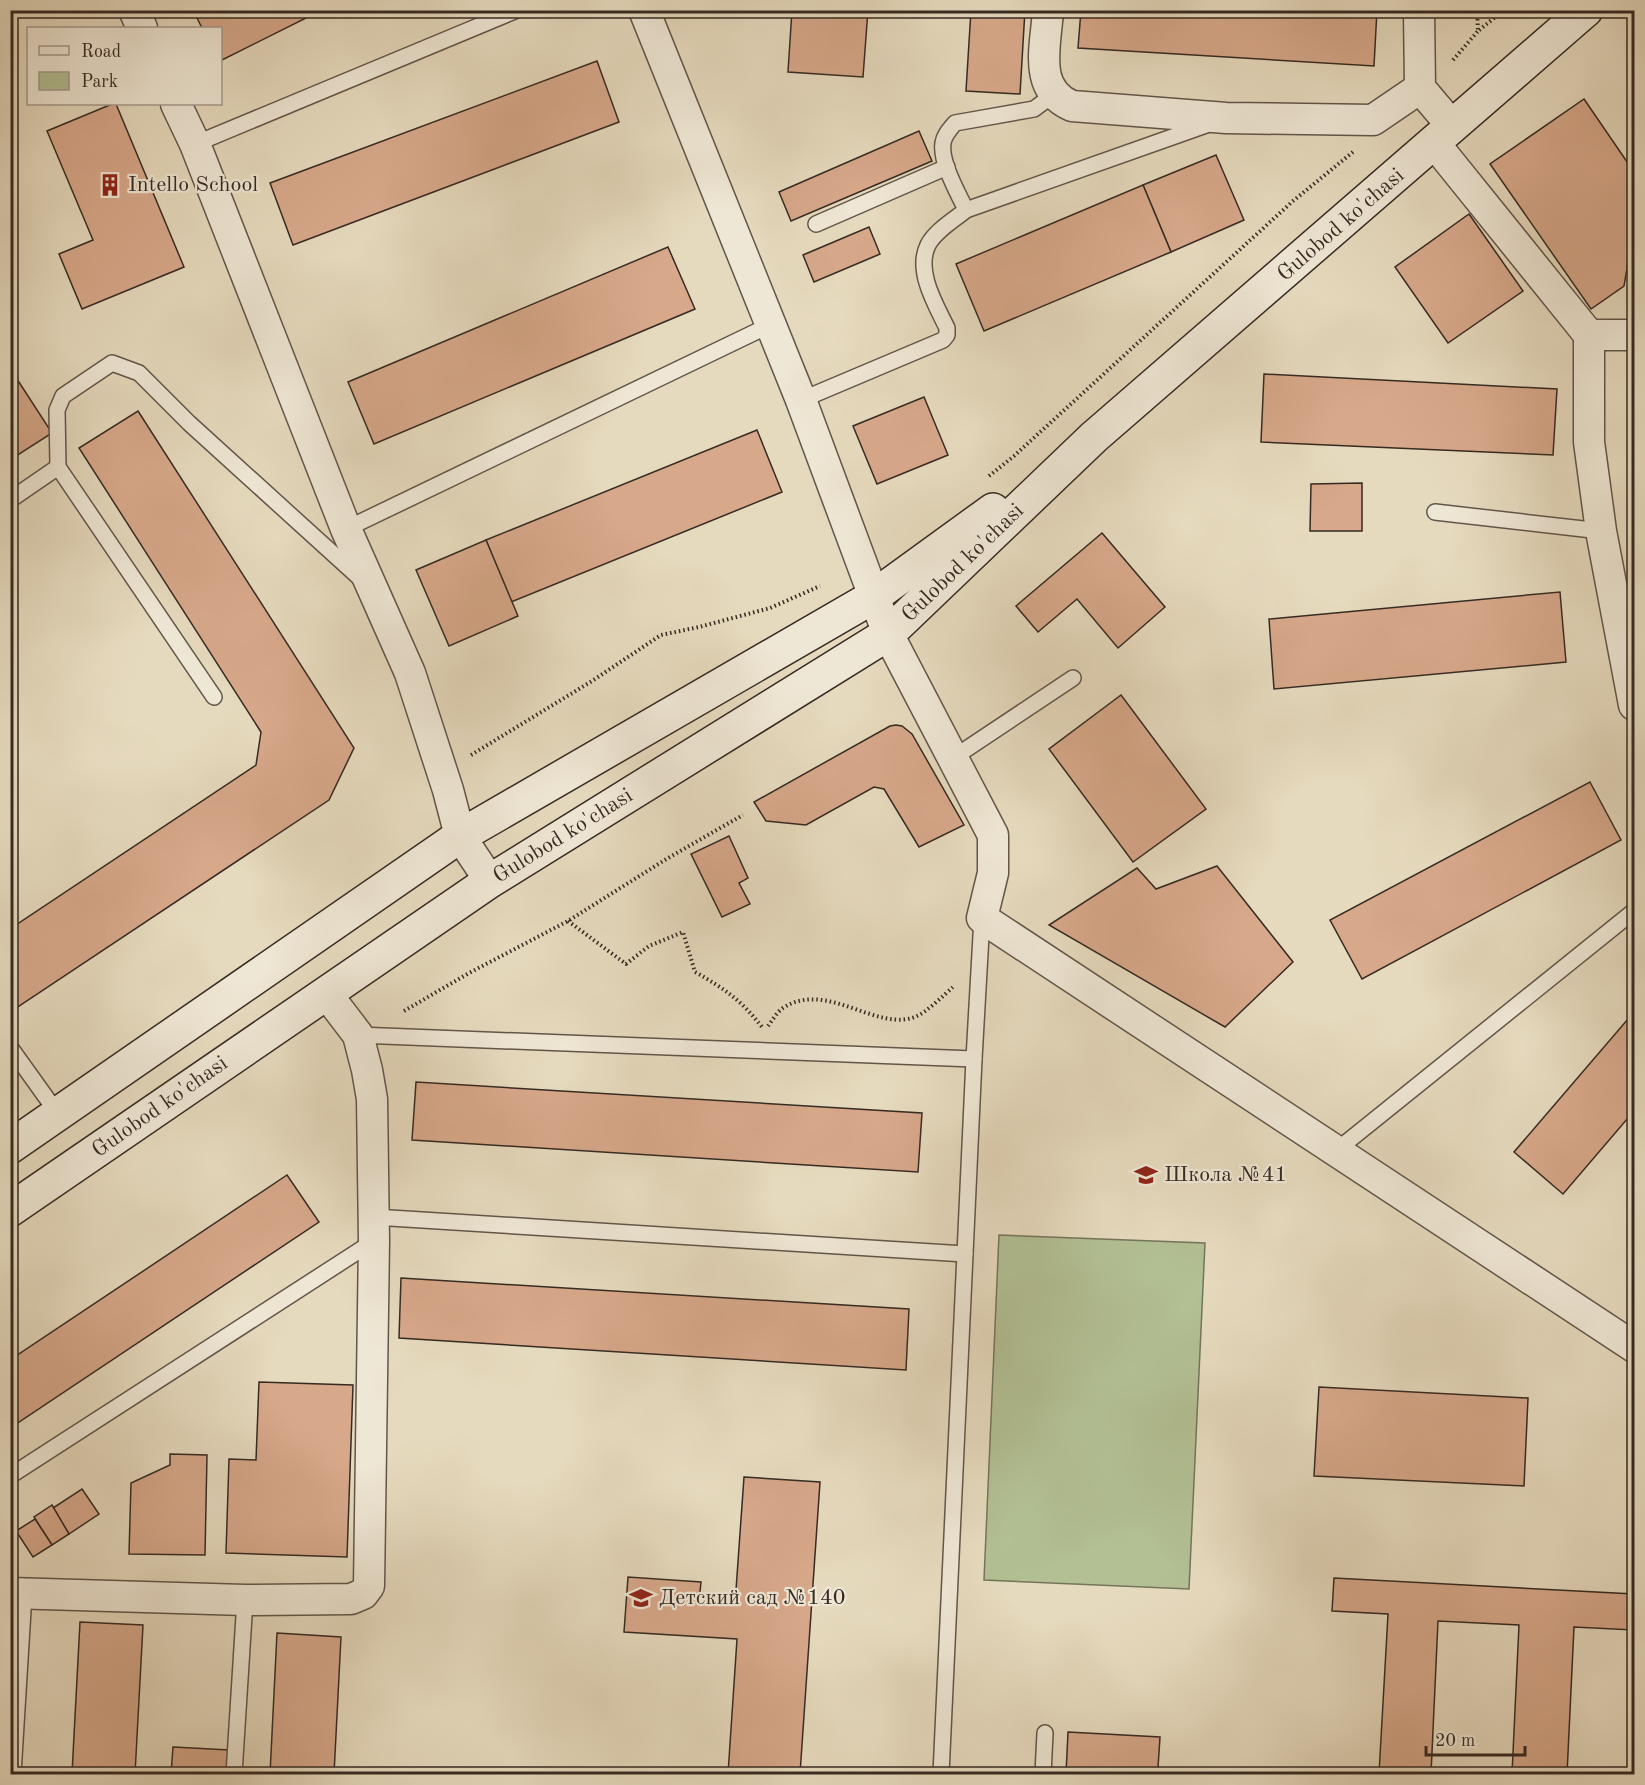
<svg xmlns="http://www.w3.org/2000/svg" width="1645" height="1785" font-family="'Old Standard TT',serif">
<style>
.green{fill:#b2c094;stroke:#74755c;stroke-width:1.5}
.building{fill:#d7a88a;stroke:#362a23;stroke-width:1.5}
.lines{fill:none;stroke-linecap:round;stroke-linejoin:round}
.lane-casing{stroke:#62564a;stroke-width:18}
.street-casing{stroke:#62564a;stroke-width:33}
.secondary-casing{stroke:#362a23;stroke-width:36}
.path{stroke:#362a23;stroke-width:4;stroke-dasharray:1.5 3;stroke-linecap:butt}
.lane{stroke:#efe7d5;stroke-width:15}
.street{stroke:#efe7d5;stroke-width:30}
.secondary{stroke:#efe7d5;stroke-width:33}
.labels{text-anchor:middle;dominant-baseline:central;stroke-width:4.5;stroke-linejoin:round;paint-order:stroke}
.poi-label{font-size:22px;fill:#362a23;stroke:#efe7d5;text-anchor:start}
.street-label{font-size:22px;fill:#362a23;stroke:#efe7d5}
</style>
<rect width="100%" height="100%" fill="#e6dabe"/>
<filter id="stains"><feTurbulence type="fractalNoise" baseFrequency=".00333" numOctaves="4"/><feColorMatrix values="0 0 0 0 .2 0 0 0 0 .09 0 0 0 0 .02 0 0 0 .5 -.17"/></filter>
<radialGradient id="worn" r=".72"><stop offset=".6" stop-color="#630" stop-opacity="0"/><stop offset="1" stop-color="#630" stop-opacity=".3"/></radialGradient>
<polygon class="green" points="999,1235 1205,1243 1189,1589 984,1580"/>
<g class="building">
<polygon points="193,10 322,10 220,61 220,28 202,28"/>
<polygon points="792,10 868,10 863,77 788,72"/>
<polygon points="971,10 1025,10 1020,94 966,91"/>
<polygon points="1081,10 1377,10 1374,66 1078,48"/>
<polygon points="597,61 619,122 293,245 270,183"/>
<polygon points="1584,99 1634,172 1634,228 1624,286 1591,309 1490,164"/>
<polygon points="112,104 116,104 184,267 82,309 59,254 93,240 47,131"/>
<polygon points="919,131 932,161 791,221 779,192"/>
<polygon points="1216,155 1244,220 1171,252 1143,185"/>
<polygon points="1143,185 1171,252 984,331 956,264"/>
<polygon points="1469,214 1523,291 1448,343 1395,267"/>
<polygon points="869,227 880,254 814,282 803,255"/>
<polygon points="668,247 695,309 374,444 348,382"/>
<polygon points="1264,374 1557,389 1553,455 1261,442"/>
<polygon points="15,376 52,433 10,460 10,379"/>
<polygon points="924,397 948,455 877,484 853,426"/>
<polygon points="138,411 354,748 329,800 10,1012 10,929 256,765 261,732 79,448"/>
<polygon points="757,430 782,492 511,602 486,540"/>
<polygon points="1362,483 1362,531 1310,531 1311,484"/>
<polygon points="1102,533 1165,607 1118,648 1077,599 1038,632 1016,606"/>
<polygon points="486,540 518,616 449,646 416,570"/>
<polygon points="1560,592 1566,662 1274,689 1269,619"/>
<polygon points="1121,695 1206,809 1133,862 1049,749"/>
<polygon points="896,725 902,726 912,734 964,825 919,847 884,789 874,787 806,825 766,821 754,802 890,726"/>
<polygon points="1590,782 1621,840 1362,979 1330,920"/>
<polygon points="729,836 748,878 739,883 750,904 722,917 691,854"/>
<polygon points="1217,866 1293,962 1225,1027 1049,925 1137,868 1156,889"/>
<polygon points="1634,1012 1634,1111 1563,1194 1514,1152"/>
<polygon points="416,1082 922,1113 918,1172 412,1140"/>
<polygon points="287,1175 319,1222 10,1428 10,1360"/>
<polygon points="401,1278 909,1309 906,1370 399,1338"/>
<polygon points="259,1382 353,1385 347,1557 226,1553 229,1459 256,1460"/>
<polygon points="1319,1387 1528,1398 1524,1486 1314,1476"/>
<polygon points="170,1454 207,1455 205,1555 129,1554 131,1483 170,1465"/>
<polygon points="744,1477 820,1482 800,1774 728,1774 737,1639 624,1632 628,1577 701,1582 699,1602 735,1604"/>
<polygon points="82,1489 99,1514 69,1534 53,1508"/>
<polygon points="52,1505 69,1534 52,1545 34,1517"/>
<polygon points="35,1519 52,1545 33,1557 16,1531"/>
<polygon points="1334,1578 1634,1594 1634,1630 1574,1627 1567,1774 1512,1774 1519,1625 1438,1621 1431,1774 1379,1774 1388,1614 1332,1611"/>
<polygon points="80,1622 143,1625 135,1774 72,1774"/>
<polygon points="277,1633 341,1637 334,1774 270,1774"/>
<polygon points="1068,1732 1160,1737 1158,1768 1284,1774 1066,1774"/>
<polygon points="173,1747 229,1750 227,1774 171,1774"/>
</g>
<g class="lines">
<g class="lane-casing">
<g id="lane">
<polyline points="195,144 517,10"/>
<polyline points="966,210 1209,124"/>
<polyline points="816,224 947,167"/>
<path d="M 801,400 L 943,340 L 947,335 L 947,328 C 936,305 915,271 928,245 C 935,231 954,220 966,210 C 958,193 940,162 943,143 C 944,135 950,129 955,123 L 1034,109 L 1053,95"/>
<polyline points="10,500 58,467"/>
<polyline points="1435,512 1601,531"/>
<polyline points="346,529 770,325"/>
<polyline points="214,697 58,467 57,410 63,396 112,363 139,373 189,423 362,580"/>
<polyline points="953,758 1073,678"/>
<polyline points="358,1035 974,1059"/>
<polyline points="10,1047 58,1114"/>
<polyline points="1337,1150 1634,911"/>
<polyline points="374,1217 965,1254"/>
<polyline points="10,1476 374,1241"/>
<polyline points="13,1774 24,1594"/>
<polyline points="234,1774 245,1600"/>
<polyline points="941,1774 974,1059 982,918"/>
<polyline points="1043,1774 1045,1733"/>
</g>
</g>
<g class="street-casing">
<g id="street">
<polyline points="134,10 142,28"/>
<polyline points="644,10 801,400 888,634 993,835 993,873 982,918 1634,1347"/>
<path d="M 1048,10 C 1046,46 1032,89 1072,106 L 1226,118 L 1373,120 L 1420,88"/>
<polyline points="1419,10 1420,88 1453,127"/>
<polyline points="176,104 195,144 346,529 410,673 448,790 460,836 490,881"/>
<polyline points="1435,144 1589,335 1589,442 1601,531 1634,705"/>
<polyline points="1589,335 1634,335"/>
<polyline points="10,1593 245,1600 351,1599 363,1594 369,1586 374,1241 372,1099 367,1070 358,1035 326,993"/>
</g>
</g>
<g class="secondary-casing">
<g id="secondary">
<polyline points="10,1147 460,836 873,597 993,510"/>
<polyline points="10,1210 490,881 888,634 1094,437 1586,10"/>
</g>
</g>
<g class="path">
<polyline points="1477,10 1478,31 1504,10"/>
<polyline points="1453,60 1478,31"/>
<polyline points="989,476 1014,456 1293,201 1353,152"/>
<polyline points="471,755 592,681 661,635 699,627 770,608 820,586"/>
<path d="M 568,921 L 626,964 L 649,946 L 683,932 L 695,972 C 725,989 741,1000 762,1027"/>
<polyline points="404,1011 469,973 568,921 668,858 743,815"/>
<path d="M 768,1026 C 772,1021 777,1012 783,1008 C 827,979 878,1034 917,1016 C 928,1011 944,995 953,987"/>
</g>
<use href="#lane" class="lane"/>
<use href="#street" class="street"/>
<use href="#secondary" class="secondary"/>
</g>
<defs>
<g id="building-bare" transform="scale(1.8)"><path d="M-4-6H4V6H1V3H-1V6H-4ZM-2.5-4.3h1.7v1.8h-1.7ZM.8-4.3h1.7v1.8H.8ZM-2.5-1h1.7V.8h-1.7ZM.8-1h1.7V.8H.8Z" fill="#8f2418" stroke="#efe7d5" stroke-width="2.5" paint-order="stroke"/></g>
<g id="school-bare" transform="scale(1.8)"><path d="M0-5L7-2L0 1L-7-2ZM-4 1L0 2.5L4 1V4Q0 6-4 4Z" fill="#8f2418" stroke="#efe7d5" stroke-width="2.5" paint-order="stroke"/></g>
</defs>
<g fill-rule="evenodd">
<use href="#building-bare" x="110" y="185"/>
<use href="#school-bare" x="1146" y="1175"/>
<use href="#school-bare" x="641" y="1598"/>
</g>
<g class="labels">
<g class="poi-label">
<text x="128" y="185">Intello School</text>
<text x="1164" y="1175">Школа №41</text>
<text x="659" y="1598">Детский сад №140</text>
</g>
<g class="street-label">
<text transform="translate(1341 225) rotate(-41)">Gulobod ko'chasi</text>
<text transform="translate(963 563) rotate(-44)">Gulobod ko'chasi</text>
<text transform="translate(563 836) rotate(-32)">Gulobod ko'chasi</text>
<text transform="translate(160 1107) rotate(-35)">Gulobod ko'chasi</text>
</g>
</g>
<rect width="1645" height="1785" fill="none" stroke="#e6dabe" stroke-width="36"/>
<rect x="12" y="12" width="1621" height="1761" fill="none" stroke="#362a23" stroke-width="3"/>
<rect x="18" y="18" width="1609" height="1749" fill="none" stroke="#362a23" stroke-width="1.5"/>
<rect x="27" y="27" width="195" height="78" fill="#efe7d5" stroke="#a59b8e" stroke-width="1.5"/>
<rect x="39" y="46" width="30" height="9" fill="#efe7d5" stroke="#a59b8e" stroke-width="1.5"/>
<text x="81" y="57" font-size="18" fill="#362a23">Road</text>
<rect x="39" y="72" width="30" height="18" fill="#b2c094" stroke="#a59b8e" stroke-width="1.5"/>
<text x="81" y="87" font-size="18" fill="#362a23">Park</text>
<path d="M1426 1746v9h99v-9" fill="none" stroke="#362a23" stroke-width="3"/>
<text x="1435" y="1746" font-size="18" fill="#362a23" stroke="#efe7d5" stroke-width="4.5" paint-order="stroke">20 m</text>
<rect width="100%" height="100%" filter="url(#stains)"/>
<rect width="100%" height="100%" fill="url(#worn)"/>
</svg>
